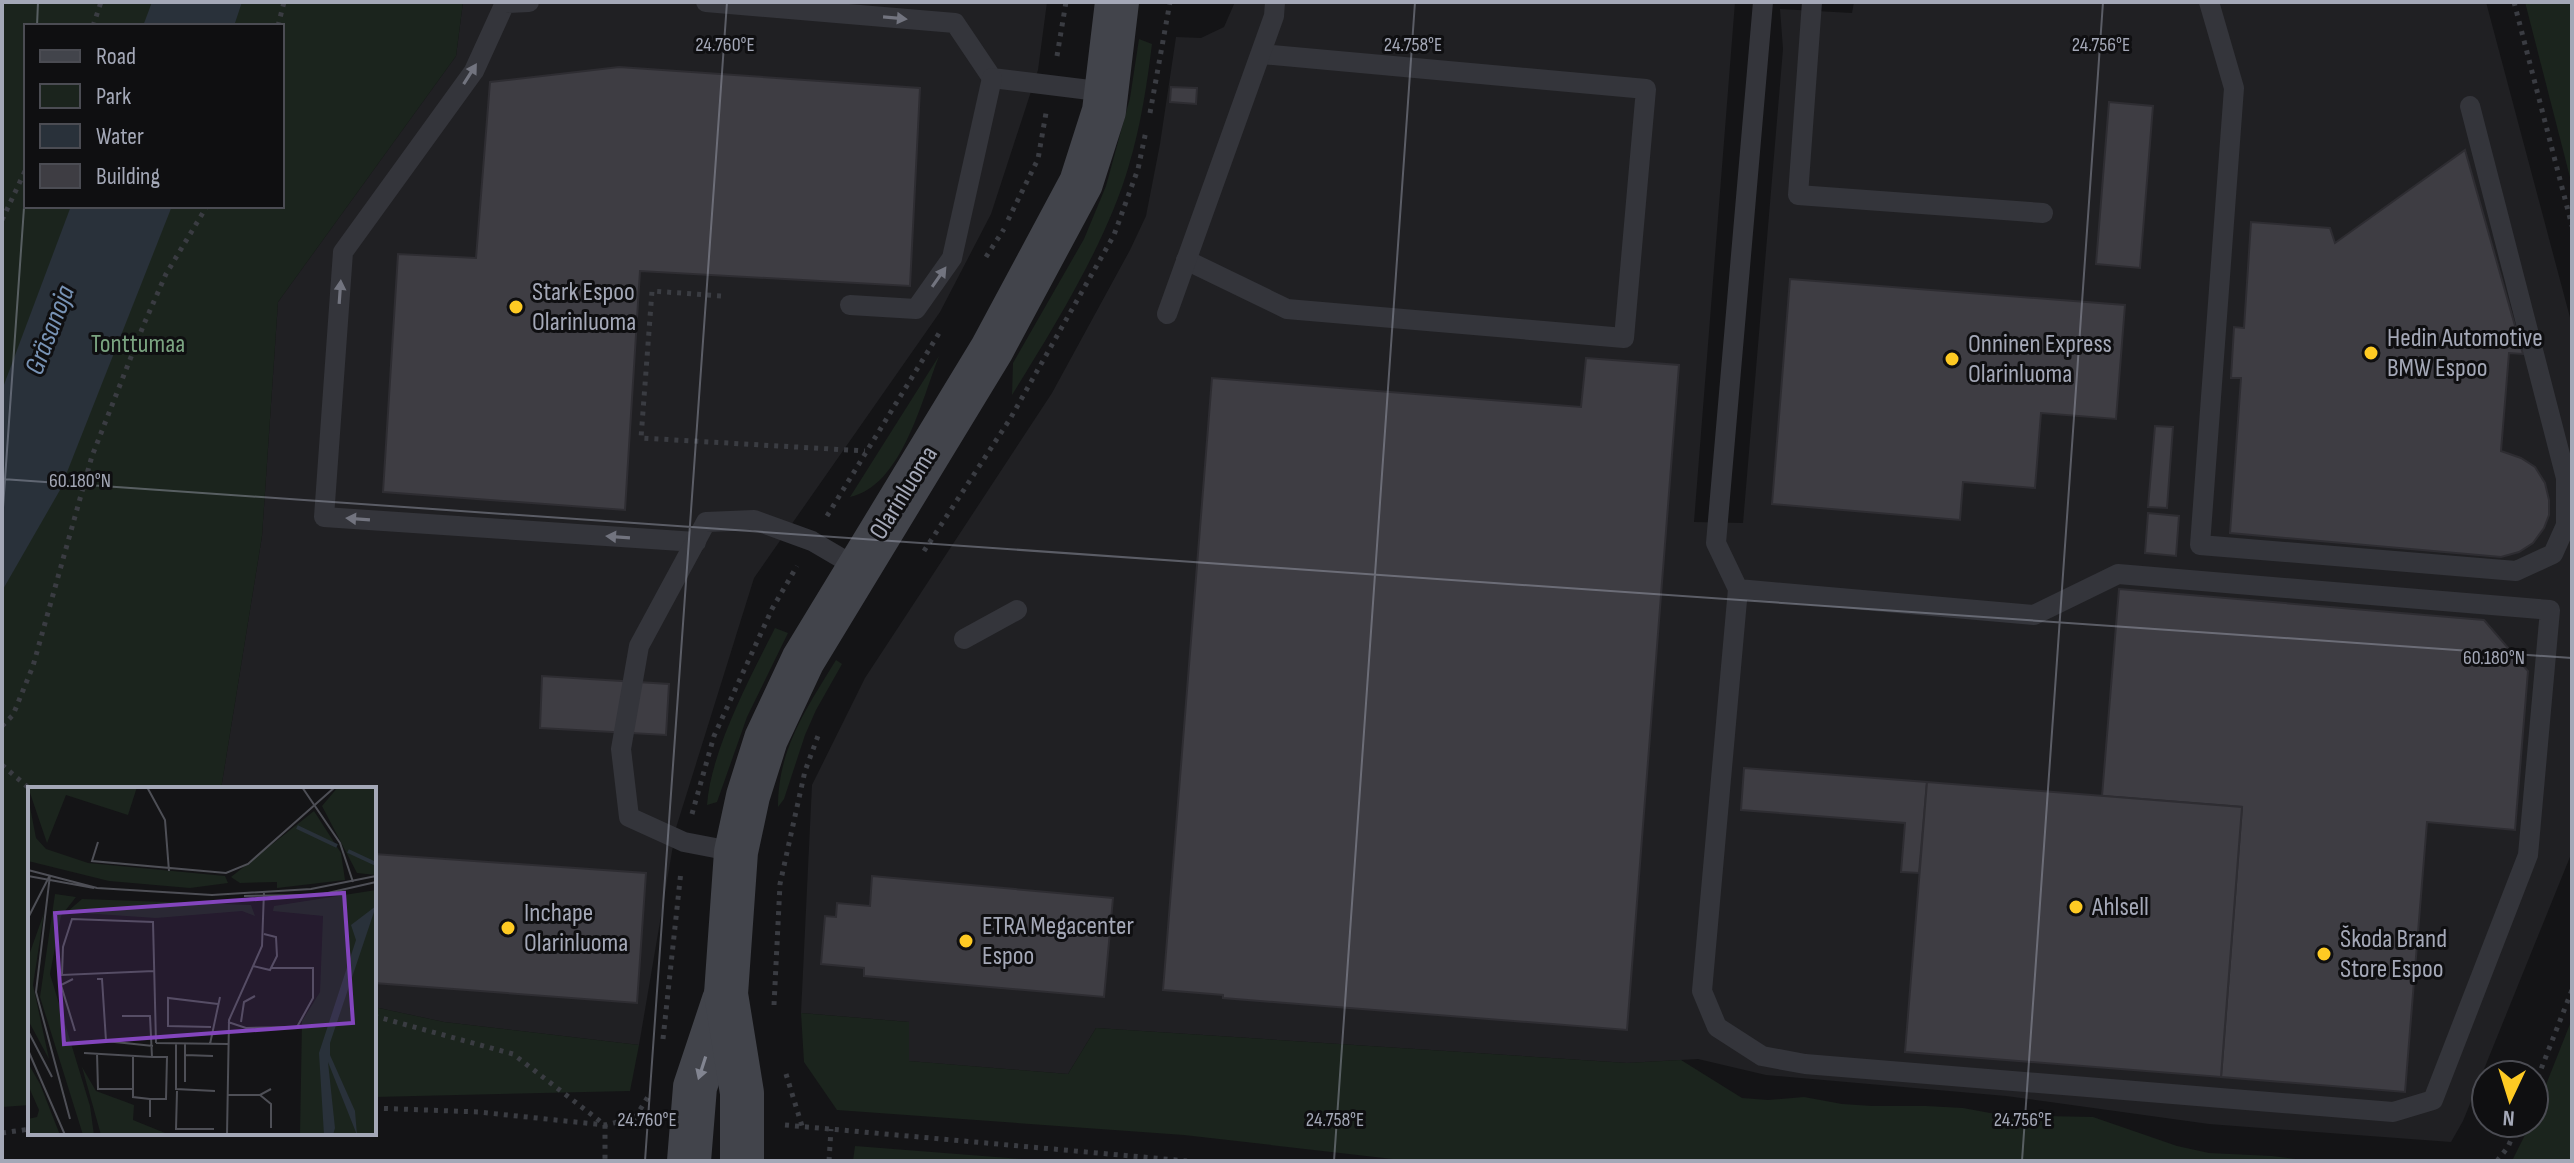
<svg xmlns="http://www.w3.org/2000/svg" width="2574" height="1163" font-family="'Sofia Sans Condensed',sans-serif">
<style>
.built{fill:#202023}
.green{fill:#1b241d;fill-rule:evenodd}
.water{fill:#29313a}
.building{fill:#3e3d43;stroke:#2e2d32;stroke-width:2}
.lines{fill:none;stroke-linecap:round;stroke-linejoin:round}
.path{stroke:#3a3c42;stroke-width:5;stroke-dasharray:4 6;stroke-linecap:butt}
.service{stroke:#34353b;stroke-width:20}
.secondary{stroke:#42444b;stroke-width:44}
.oneway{fill:#72747f}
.oneway2{fill:#828591}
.ticks{fill:none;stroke:#a4a8b7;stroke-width:2;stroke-opacity:0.45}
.poi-dot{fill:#feca23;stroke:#0f0f11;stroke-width:3}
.labels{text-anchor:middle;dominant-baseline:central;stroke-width:6;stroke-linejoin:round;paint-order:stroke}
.poi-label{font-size:26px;fill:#a4a8b7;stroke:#0f0f11;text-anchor:start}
.park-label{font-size:26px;fill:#7aa380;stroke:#0f0f11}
.street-label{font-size:26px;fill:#a4a8b7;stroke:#0f0f11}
.water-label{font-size:28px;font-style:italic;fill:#7893b5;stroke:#0f0f11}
.inset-river{fill:none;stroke:#29313a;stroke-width:4}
.inset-road{fill:none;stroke:#4e4f56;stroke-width:2}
.view{fill:#8345bd;fill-opacity:0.15;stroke:#8345bd;stroke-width:4}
.inset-edge{fill:none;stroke:#a4a8b7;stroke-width:4}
.ticks-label{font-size:20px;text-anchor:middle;fill:#a4a8b7;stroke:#0f0f11;stroke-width:6;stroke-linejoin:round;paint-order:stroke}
</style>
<rect width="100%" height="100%" fill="#141416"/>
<g class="built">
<polygon points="463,2 1047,2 1038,70 991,214 940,312 754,578 676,828 639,1045 444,1022 374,1007 374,789 221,789 262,536 278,302 456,56"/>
<polygon points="1235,2 1735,2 1694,522 1743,523 1783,49 1780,9 1852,13 1854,2 2486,2 2572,325 2572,852 2463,1121 2451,1142 2209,1124 2006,1096 1766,1075 1698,1059 1627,1063 1096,1028 1068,1074 908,1061 909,1022 801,1013 812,785 865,678 1052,393 1130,250 1146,216 1160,144 1176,37 1201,38 1224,27"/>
</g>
<g class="green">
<path d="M 2,2 L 463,2 L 456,56 L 278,302 L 262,536 L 221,789 L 30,789 L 30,1105 L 2,1107 ZM 26,26 L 282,26 L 282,206 L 26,206 Z"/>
<polygon points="2525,2 2572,2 2572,185"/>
<path d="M 1139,39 L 1152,44 C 1147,84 1141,125 1129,165 C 1107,242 1054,327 1012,395 L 1013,363 L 1084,239 L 1106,186 L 1130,98 Z"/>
<path d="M 939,356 C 922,399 902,486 850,497 Z"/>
<path d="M 775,628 L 788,633 L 747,717 L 717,802 L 707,805 C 711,750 750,678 775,628 Z"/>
<path d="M 836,660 L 842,664 L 816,710 L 805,735 L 784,799 L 778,807 C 778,748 807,708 836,660 Z"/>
<polygon points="374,1007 444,1022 639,1045 630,1091 374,1097"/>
<polygon points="801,1013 909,1022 909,1061 1068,1074 1096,1028 1627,1063 1681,1060 1742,1098 1768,1100 1804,1097 1842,1104 1872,1106 1926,1106 1963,1108 2001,1115 2093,1117 2177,1146 2209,1153 2272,1156 2311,1161 1410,1161 1184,1135 837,1110 804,1062"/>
<polygon points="2572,1019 2572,1161 2512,1161 2531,1123 2534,1123 2534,1115"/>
<polygon points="855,1146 1047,1161 853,1161"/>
</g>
<g class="water">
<polygon points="152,2 242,2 234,26 143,26"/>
<polygon points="71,206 172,206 60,490 2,591 2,390"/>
</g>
<g class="building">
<polygon points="619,67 920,88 910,286 640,271 625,510 383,492 398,254 476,258 490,82"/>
<polygon points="1171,87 1197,88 1196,104 1170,102"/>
<polygon points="2109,102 2153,106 2140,268 2096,264"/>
<polygon points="2465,150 2523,354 2509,353 2501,451 2521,458 2535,467 2545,483 2549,500 2549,515 2544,528 2533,543 2519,552 2501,557 2230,533 2241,378 2231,378 2234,327 2244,328 2251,222 2330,228 2335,243"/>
<polygon points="1790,279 2125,305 2116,419 2041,413 2035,488 1963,482 1960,520 1772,504"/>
<polygon points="1586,358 1679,365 1627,1030 1223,998 1223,995 1163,990 1212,378 1581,407"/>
<polygon points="2155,426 2173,427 2167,508 2148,507"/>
<polygon points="2148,513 2179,516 2176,556 2145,553"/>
<polygon points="2119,589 2484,620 2528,671 2515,830 2427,822 2405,1092 2221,1077 2242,807 2102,796"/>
<polygon points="542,676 669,684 666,735 540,728"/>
<polygon points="1744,768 1927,782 1919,873 1901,872 1905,823 1741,810"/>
<polygon points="1927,782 2242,807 2221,1077 1905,1052"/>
<polygon points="374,854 646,873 637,1003 374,983"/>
<polygon points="872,876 1113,898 1104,997 864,976 864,968 821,964 825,916 836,917 837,903 870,906"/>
</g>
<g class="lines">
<g class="path">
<polyline points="2514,2 2572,226"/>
<polyline points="93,26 101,2"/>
<polyline points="278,26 284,2"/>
<polyline points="1057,56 1066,2"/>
<polyline points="1150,113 1170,2"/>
<polyline points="2,220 26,169"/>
<polyline points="1008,220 1038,159 1046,113"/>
<polyline points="986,257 1004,229"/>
<polyline points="721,296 652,291 641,438 865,451"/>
<polyline points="827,516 941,330"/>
<polyline points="924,551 1010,419 1114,235 1138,169 1146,131"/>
<polyline points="2,726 13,715 33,666 92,456 144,324 166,274 207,206"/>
<polyline points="2,765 30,789"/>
<polyline points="692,814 714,736 772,609 797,566"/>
<polyline points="774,1005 780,884 805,771 818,736"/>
<polyline points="374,1016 513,1054 605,1125 605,1161"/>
<polyline points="663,1039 681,871"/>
<polyline points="786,1074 802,1126"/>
<polyline points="2534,1087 2572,990"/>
<polyline points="374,1108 478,1112 605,1125 635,1118 652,1118"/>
<polyline points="635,1118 649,1095"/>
<polyline points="785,1125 1187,1161"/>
<polyline points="2,1133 30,1129"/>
<polyline points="829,1161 831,1129"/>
<polyline points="2497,1161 2508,1147 2518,1123"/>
</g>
<g class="service">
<polyline points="529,2 505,3 474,71 343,252 324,517 696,542"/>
<polyline points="706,2 955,23 992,78 1106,92"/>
<polyline points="1812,2 1798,195 2043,213"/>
<polyline points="2209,2 2234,88 2200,545 2516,571 2553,554 2566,525 2566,478 2470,106"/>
<polyline points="1186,260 1287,309 1624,338 1646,89 1261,54"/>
<polyline points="850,305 916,309 952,258 992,78"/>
<polyline points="1167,314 1274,16 1275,2"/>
<polyline points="1738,589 2034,615 2118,574 2550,610 2528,855 2433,1100 2393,1112 1805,1064 1762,1056 1717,1027 1702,991 1738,589 1716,543 1763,2"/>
<polyline points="964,639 1017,610"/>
<polyline points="736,852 684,842 629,817 621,749 639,646 706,522 754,520 812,541 858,568"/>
</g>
<g class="secondary">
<polyline points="689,1161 695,1087 724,1000"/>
<polyline points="742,1161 742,1093 726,994 736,852 748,796 766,739 803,660 992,349 1081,183 1104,111 1117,2"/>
</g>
</g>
<defs><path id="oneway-solid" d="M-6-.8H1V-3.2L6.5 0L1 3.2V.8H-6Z" transform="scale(2)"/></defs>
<g class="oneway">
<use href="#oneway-solid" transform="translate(895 18) rotate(5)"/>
<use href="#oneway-solid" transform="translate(470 74) rotate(-58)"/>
<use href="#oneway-solid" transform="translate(939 277) rotate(-55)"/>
<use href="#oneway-solid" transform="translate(340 292) rotate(-86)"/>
<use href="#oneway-solid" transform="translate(358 519) rotate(-176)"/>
<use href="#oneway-solid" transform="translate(618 537) rotate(-176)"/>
</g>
<use class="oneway2" href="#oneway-solid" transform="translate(702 1068) rotate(108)"/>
<path class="ticks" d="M 37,26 L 38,2M 2,479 L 2572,658M 2,522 L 26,179M 645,1161 L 727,2M 1334,1161 L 1415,2M 2022,1161 L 2103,2"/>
<g class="poi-dot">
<circle cx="516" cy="307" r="8"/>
<circle cx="2371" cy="353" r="8"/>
<circle cx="1952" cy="359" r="8"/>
<circle cx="2076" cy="907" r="8"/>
<circle cx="508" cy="928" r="8"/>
<circle cx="966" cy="941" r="8"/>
<circle cx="2324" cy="954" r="8"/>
</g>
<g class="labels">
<g class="poi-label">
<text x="532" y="292">Stark Espoo<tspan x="532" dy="30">Olarinluoma</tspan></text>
<text x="2387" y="338">Hedin Automotive<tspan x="2387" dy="30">BMW Espoo</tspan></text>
<text x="1968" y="344">Onninen Express<tspan x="1968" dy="30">Olarinluoma</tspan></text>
<text x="2092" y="907">Ahlsell</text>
<text x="524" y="913">Inchape<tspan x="524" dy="30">Olarinluoma</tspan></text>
<text x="982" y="926">ETRA Megacenter<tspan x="982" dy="30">Espoo</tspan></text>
<text x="2340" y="939">Škoda Brand<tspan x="2340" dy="30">Store Espoo</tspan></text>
</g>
<g class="park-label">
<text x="138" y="344">Tonttumaa</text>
</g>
<g class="street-label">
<text transform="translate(904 493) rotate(-58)">Olarinluoma</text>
</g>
<g class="water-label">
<text transform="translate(50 330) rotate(-69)">Gräsanoja</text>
</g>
</g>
<g transform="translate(28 787)">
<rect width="348" height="348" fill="#141416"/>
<path d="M 0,0 L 109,0 L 100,28 L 38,8 L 19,56 ZM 310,0 L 348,0 L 348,88 L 329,86 L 294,19 ZM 0,10 L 8,51 L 18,62 L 60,76 L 197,89 L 200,96 L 162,101 L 81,94 L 0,74 ZM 286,24 L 313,66 L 317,93 L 249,101 L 249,95 L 212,96 L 203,90 ZM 348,103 L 348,348 L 272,348 L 274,234 L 292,205 L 295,129 L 245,124 L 246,119 ZM 27,107 L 48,110 L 33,129 L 22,187 L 62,319 L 66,348 L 55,348 L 12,210 ZM 54,112 L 223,118 L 227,129 L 214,124 L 128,131 L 39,125 ZM 16,126 L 5,198 L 21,272 L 0,233 L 0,171 ZM 0,276 L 12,297 L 32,348 L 0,348 L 0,332 L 9,330 L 11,323 L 0,298 ZM 54,280 L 68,304 L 106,318 L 105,333 L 142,348 L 73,348 Z" fill="#1b241d"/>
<path d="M 348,119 L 302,256 L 302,268 L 327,324 L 329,348 L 300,275 L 307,341 L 305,348 L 296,348 L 291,266 L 328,153 L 323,138 Z" fill="#29313a"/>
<path class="inset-river" d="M 269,40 L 309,59M 320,64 L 348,77"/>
<path class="inset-road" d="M 119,0 L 137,33 L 141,84M 274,0 L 312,56 L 325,95M 70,55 L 64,74 L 198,86 L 220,77 L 307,0M 0,83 L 69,101 L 184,108 L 283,102 L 348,89M 22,88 L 8,205 L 42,332M 0,89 L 66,101M 216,109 L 291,108 L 348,95M 0,131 L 22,88M 225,179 L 242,183 L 249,169 L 248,150 L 236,147M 126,184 L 34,188 L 35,160 L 44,132 L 125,135 L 128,256M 45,192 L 33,198 L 47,244M 69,192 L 74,192 L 78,254 L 125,259M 200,235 L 218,241 L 269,240 L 285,211 L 285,181 L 243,181M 213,235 L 216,215 L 227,209M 183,240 L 140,239 L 140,211 L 190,217M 0,244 L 24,290M 128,256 L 200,257M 148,256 L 148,302 L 187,304M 157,256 L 157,295M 182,257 L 192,210M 0,263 L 37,348M 56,266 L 124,270 L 122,229 L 94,229M 69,266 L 70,302 L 105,302M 157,268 L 185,269M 105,270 L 105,310 L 122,312M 149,304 L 148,342 L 186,342M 199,308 L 232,308 L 243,302M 232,308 L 243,317 L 243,341M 122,330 L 122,312 L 138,312 L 139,270 L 124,270M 199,348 L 201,233 L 234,159 L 236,104"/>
<path class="view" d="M 316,106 L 325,236 L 36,257 L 27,126 Z"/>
<rect width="348" height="348" class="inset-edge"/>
</g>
<g class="ticks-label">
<text x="725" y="51">24.760°E</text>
<text x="1413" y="51">24.758°E</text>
<text x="2101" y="51">24.756°E</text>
<text x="80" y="487">60.180°N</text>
<text x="2494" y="664">60.180°N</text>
<text x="647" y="1126">24.760°E</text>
<text x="1335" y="1126">24.758°E</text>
<text x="2023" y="1126">24.756°E</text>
</g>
<rect width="2574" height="1163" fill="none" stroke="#a4a8b7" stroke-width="8"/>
<rect x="24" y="24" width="260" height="184" fill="#0f0f11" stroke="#4b4c53" stroke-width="2"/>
<rect x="40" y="50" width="40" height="12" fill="#42444b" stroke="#4b4c53" stroke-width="2"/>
<text x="96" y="64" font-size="24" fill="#a4a8b7">Road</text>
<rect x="40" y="84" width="40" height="24" fill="#1b241d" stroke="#4b4c53" stroke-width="2"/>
<text x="96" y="104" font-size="24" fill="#a4a8b7">Park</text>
<rect x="40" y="124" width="40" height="24" fill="#29313a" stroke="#4b4c53" stroke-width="2"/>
<text x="96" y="144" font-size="24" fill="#a4a8b7">Water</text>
<rect x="40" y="164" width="40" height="24" fill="#3e3d43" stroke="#4b4c53" stroke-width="2"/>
<text x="96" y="184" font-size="24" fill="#a4a8b7">Building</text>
<g transform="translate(2510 1099) rotate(184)"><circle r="38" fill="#0f0f11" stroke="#4b4c53" stroke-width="2"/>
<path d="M0-6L14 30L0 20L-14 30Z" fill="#feca23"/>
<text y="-12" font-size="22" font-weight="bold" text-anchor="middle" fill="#a4a8b7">N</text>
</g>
</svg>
